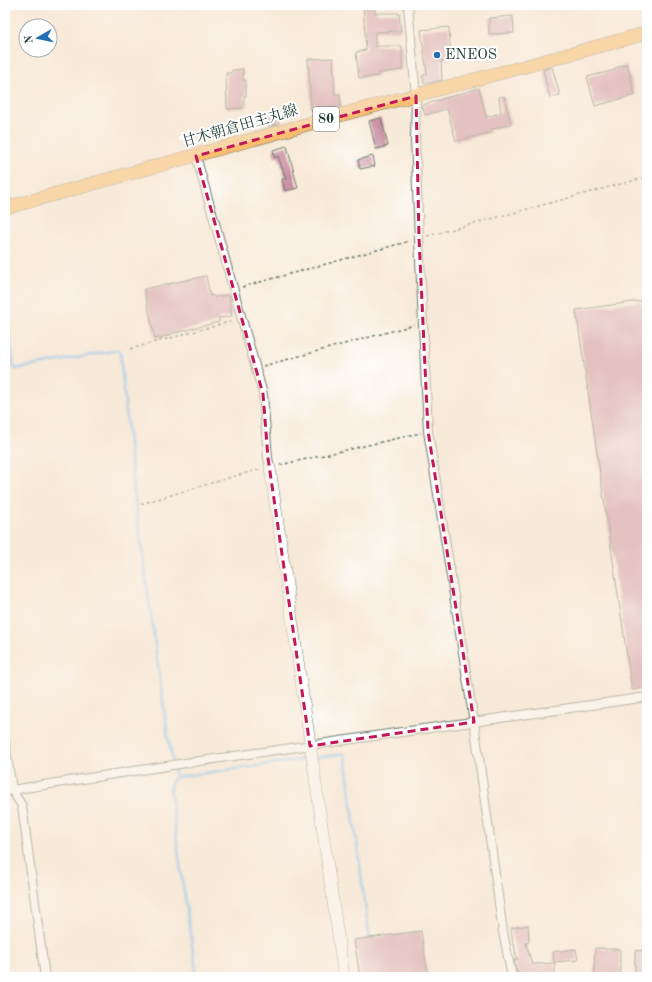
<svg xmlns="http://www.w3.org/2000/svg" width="652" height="982" font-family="'Old Standard TT','Noto Serif JP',serif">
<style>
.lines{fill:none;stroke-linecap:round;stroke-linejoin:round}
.stream{stroke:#7bbff2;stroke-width:3}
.building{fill:#cb92a5}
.minor-casing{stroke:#6b7a6d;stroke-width:10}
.tertiary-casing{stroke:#6b7a6d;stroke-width:12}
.primary-casing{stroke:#6b7a6d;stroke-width:14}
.path{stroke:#6b7a6d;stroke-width:1.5;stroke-dasharray:3 3;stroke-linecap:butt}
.minor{stroke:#fff;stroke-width:8}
.tertiary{stroke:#fff;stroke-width:11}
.primary{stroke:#fabe6e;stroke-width:13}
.marked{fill:none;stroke:#c2185b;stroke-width:3;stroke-dasharray:8 5;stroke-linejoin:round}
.poi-dot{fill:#1f6fb2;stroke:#fff;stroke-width:1.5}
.labels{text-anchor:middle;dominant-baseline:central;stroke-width:4;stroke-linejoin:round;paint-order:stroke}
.shield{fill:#fff;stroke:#627771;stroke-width:1}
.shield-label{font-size:14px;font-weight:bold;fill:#1f3d34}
.poi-label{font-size:15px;fill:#1f3d34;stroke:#fff;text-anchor:start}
.street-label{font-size:15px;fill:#1f3d34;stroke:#fff}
</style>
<rect width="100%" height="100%" fill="#fff"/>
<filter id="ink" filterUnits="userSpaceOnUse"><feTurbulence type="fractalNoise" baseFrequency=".025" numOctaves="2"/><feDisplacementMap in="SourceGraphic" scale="8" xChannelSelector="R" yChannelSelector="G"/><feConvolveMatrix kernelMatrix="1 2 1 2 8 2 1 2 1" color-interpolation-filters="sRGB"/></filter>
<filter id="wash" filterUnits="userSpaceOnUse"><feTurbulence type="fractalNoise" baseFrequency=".012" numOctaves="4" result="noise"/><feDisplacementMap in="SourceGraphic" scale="16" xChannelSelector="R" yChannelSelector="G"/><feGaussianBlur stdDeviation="0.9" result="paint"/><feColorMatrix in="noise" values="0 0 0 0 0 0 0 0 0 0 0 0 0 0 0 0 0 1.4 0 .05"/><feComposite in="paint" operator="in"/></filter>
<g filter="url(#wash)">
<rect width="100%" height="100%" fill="#f8ead8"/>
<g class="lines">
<g class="stream">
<polyline points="5,306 14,367 16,369 118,350 120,352 134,493 168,737 176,777"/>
<polyline points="197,977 181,873 170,787 172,781 176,777 342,754 345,755 370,941"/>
</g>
</g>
<g id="blocks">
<g class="building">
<polygon points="363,5 374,5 375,13 399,13 401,31 375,32 375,46 402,46 402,70 378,73 378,76 359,78 356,52 366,50"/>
<polygon points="513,16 514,33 489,34 489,18"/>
<polygon points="449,27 451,59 441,61 442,80 425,84 422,76 427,74 421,30"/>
<polygon points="333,58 335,94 340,94 341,107 311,109 308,59"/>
<polygon points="627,64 635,95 595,106 587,77 615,70 615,68"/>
<polygon points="552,67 560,95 550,98 543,70"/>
<polygon points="243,69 243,80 246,80 246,96 244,96 244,108 227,109 226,73 232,73 232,70"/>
<polygon points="479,88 486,117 501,113 499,97 504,96 511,124 489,130 490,133 456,141 447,109 425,115 422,105"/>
<polygon points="279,112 279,124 272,126 272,124 268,124 268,115"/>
<polygon points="381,118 388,146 376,149 369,121"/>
<polygon points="287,146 298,188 285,191 282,179 286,179 278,156 275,158 273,150"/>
<polygon points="373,156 375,166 360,169 358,160"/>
<polygon points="206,276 210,296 213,295 214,297 229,295 232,316 219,318 219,322 170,334 171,335 155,339 144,289"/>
<polygon points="647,300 647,688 632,690 576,310"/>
<polygon points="528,925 529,942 526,943 532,964 555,963 555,977 537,977 537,974 523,977 519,977 518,971 517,972 514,960 517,960 514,944 513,944 511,928"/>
<polygon points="421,931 428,975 417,977 360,977 354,940"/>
<polygon points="595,948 604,948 604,949 620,949 620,977 594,977"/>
<polygon points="576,949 578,960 554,962 553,952"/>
<polygon points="645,950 645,977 635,977 635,951"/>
</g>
</g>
</g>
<g filter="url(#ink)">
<use href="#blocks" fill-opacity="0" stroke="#6b7a6d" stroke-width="1"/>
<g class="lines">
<g class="minor-casing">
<g id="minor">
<polyline points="408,5 416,96 415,138 419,238 428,431 474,722 503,932 512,977"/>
<polyline points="196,156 263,394 268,458 270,468"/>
<polyline points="5,742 12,790 22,806 45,977"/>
<polyline points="5,791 186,763 647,697"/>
</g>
</g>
<g class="tertiary-casing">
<polyline id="tertiary" points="270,468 344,977"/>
</g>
<g class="primary-casing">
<polyline id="primary" points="5,208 355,111 519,68 647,33"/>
</g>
<g class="path">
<polyline points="427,236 647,177"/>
<polyline points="242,287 410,241"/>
<polyline points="130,349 233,321"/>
<polyline points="263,366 414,325"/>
<polyline points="280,465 421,433"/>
<polyline points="141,504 235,476 261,469"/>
</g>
<use href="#minor" class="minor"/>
<use href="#tertiary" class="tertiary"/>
<use href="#primary" class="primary"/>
</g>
</g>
<path d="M0 0H652V982H0ZM 416,96 L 419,238 L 428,431 L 474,722 L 310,746 L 268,458 L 263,394 L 196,156 Z" fill="#f8ead8" fill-opacity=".55" fill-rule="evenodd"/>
<path class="marked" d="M 416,96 L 419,238 L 428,431 L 474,722 L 310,746 L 268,458 L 263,394 L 196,156 Z"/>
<circle class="poi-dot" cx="437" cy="55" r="4"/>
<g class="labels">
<rect class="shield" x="313" y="107" width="26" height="24" rx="3"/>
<g class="shield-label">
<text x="326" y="119">80</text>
</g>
<g class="poi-label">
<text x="445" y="55">ENEOS</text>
</g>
<g class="street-label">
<text transform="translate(240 127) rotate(-16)">甘木朝倉田主丸線</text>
</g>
</g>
<rect width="652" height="982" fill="none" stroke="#fff" stroke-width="20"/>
<g transform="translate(38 38) rotate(261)"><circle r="19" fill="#ffffff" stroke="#a5b1ae"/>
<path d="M0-3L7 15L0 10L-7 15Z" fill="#1f6fb2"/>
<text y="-6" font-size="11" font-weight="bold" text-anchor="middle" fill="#1f3d34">N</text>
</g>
</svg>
